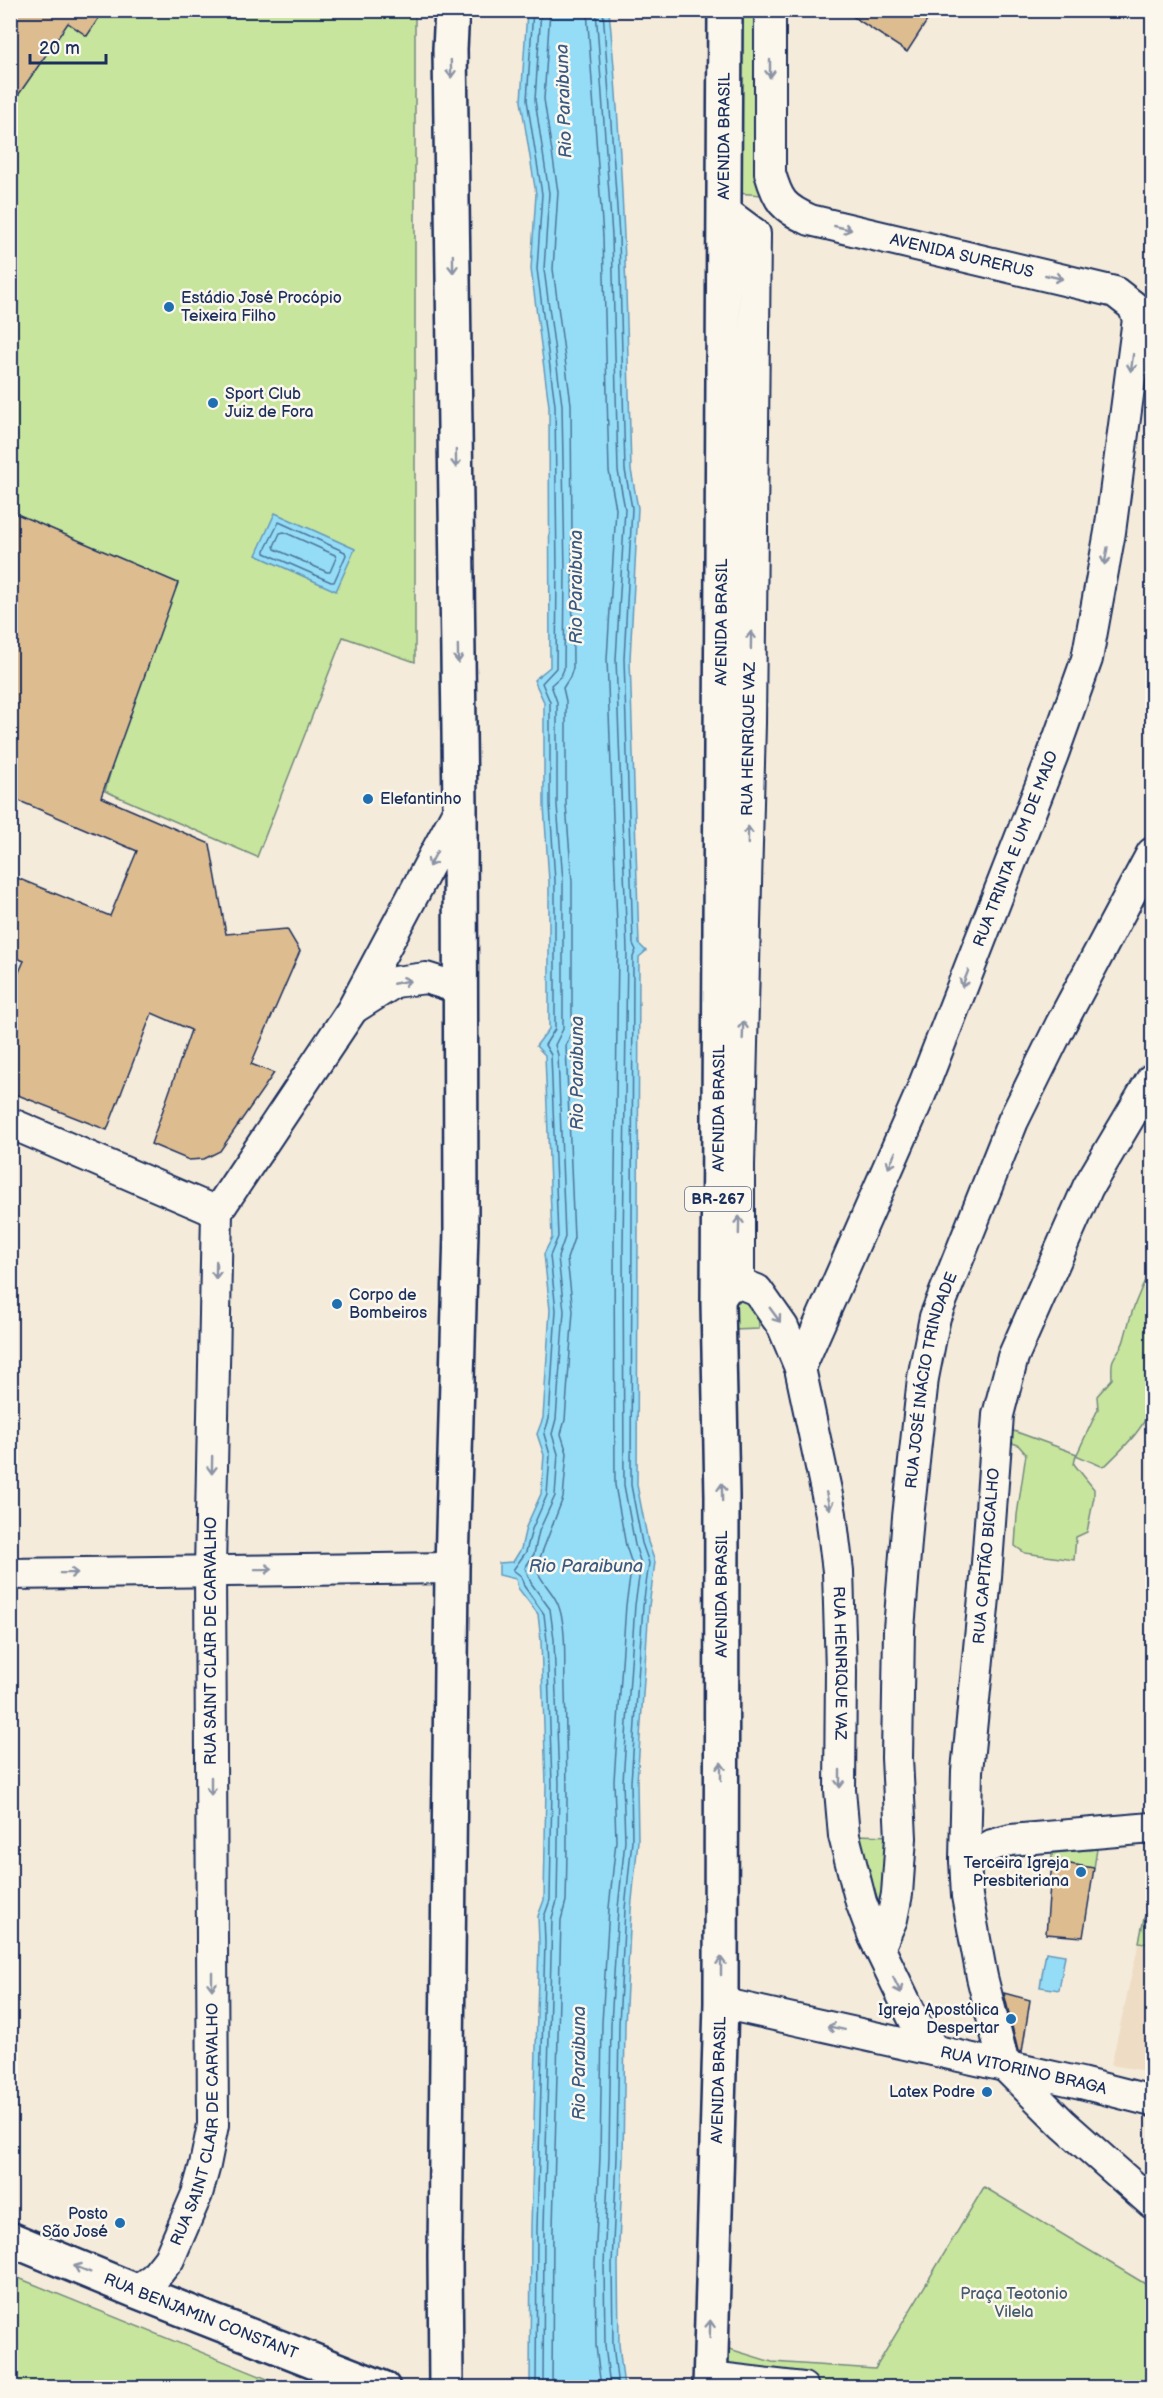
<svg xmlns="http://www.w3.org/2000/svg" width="1163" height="2398" font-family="'Balsamiq Sans',sans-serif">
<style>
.built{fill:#eeddc4}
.green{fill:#c8e59d;stroke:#728a7e;stroke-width:1.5}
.water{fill:#95ddf7;stroke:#6497ba;stroke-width:1.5}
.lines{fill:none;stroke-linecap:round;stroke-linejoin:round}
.shore{stroke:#4c759b;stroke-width:1.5}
.building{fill:#ddbd90;stroke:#1b2f5e;stroke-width:1.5}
.minor-casing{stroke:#1b2f5e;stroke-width:34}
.major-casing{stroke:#1b2f5e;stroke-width:38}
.highway-casing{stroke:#1b2f5e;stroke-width:38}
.minor{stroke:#fbf7ec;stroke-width:30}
.major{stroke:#fbf7ec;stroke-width:33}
.highway{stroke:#fbf7ec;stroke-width:33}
.oneway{stroke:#8b93a5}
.poi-dot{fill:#1f6fb2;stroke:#fbf7ec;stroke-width:2}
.labels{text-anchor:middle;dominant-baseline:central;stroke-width:5;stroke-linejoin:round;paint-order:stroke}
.shield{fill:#fbf7ec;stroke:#5e6b89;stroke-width:1.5}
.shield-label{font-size:15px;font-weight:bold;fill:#1b2f5e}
.street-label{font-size:16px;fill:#1b2f5e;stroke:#fbf7ec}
.poi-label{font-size:16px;fill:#1b2f5e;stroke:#fbf7ec;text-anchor:start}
.park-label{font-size:16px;fill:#465c6e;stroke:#fbf7ec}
.water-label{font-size:18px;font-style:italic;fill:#3a5a84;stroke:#fbf7ec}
</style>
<rect width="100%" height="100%" fill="#f5ebda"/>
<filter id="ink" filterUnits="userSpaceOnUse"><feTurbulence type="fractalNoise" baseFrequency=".0167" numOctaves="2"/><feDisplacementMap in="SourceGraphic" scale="12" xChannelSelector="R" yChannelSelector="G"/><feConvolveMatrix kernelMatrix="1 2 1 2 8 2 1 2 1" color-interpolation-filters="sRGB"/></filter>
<g filter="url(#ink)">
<polygon class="built" points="1139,1942 1152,1945 1152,2072 1111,2065"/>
<g class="green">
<polygon points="11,11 415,11 415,662 343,637 257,857 105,791 112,767 11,722"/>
<polygon points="724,11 770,11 762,195 724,192"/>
<path d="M 1152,1267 L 1152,1405 C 1144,1429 1123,1448 1106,1465 L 1101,1466 L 1076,1455 L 1074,1464 L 1094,1489 L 1094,1497 L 1087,1532 L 1076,1537 L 1074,1560 L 1025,1553 L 1015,1546 L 1017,1515 L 1026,1454 L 1018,1445 L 1004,1440 L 1011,1430 L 1077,1454 L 1098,1409 L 1097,1396 L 1112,1379 C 1112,1374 1111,1365 1113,1360 C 1116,1353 1122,1348 1124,1340 C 1131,1313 1138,1292 1152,1267 Z"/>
<polygon points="744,1298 758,1307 759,1329 733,1330 732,1307"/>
<polygon points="852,1835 895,1836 878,1939"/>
<polygon points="1097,1849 1094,1868 1052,1861 1052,1853"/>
<polygon points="1144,1918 1152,1920 1152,1945 1139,1942"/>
<polygon points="984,2187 1152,2288 1152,2387 722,2388 723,2347 772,2362 875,2369"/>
<polygon points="11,2275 287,2387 11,2387"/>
</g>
<g class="water">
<path d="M 527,11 L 609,11 C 624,163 627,316 631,470 L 638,508 L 630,659 L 639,944 L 646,951 L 639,957 L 637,1485 L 648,1542 L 655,1562 L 649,1606 L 637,1782 L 638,1841 L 631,1910 L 625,2024 L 623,2158 L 618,2264 L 619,2344 L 624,2388 L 530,2387 L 531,2228 L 539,1942 L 538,1916 L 544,1900 L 546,1784 L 541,1641 L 538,1614 L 518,1588 L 516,1579 L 499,1575 L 499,1563 L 513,1562 L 521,1549 L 526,1527 L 541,1494 L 544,1455 L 537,1434 L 543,1418 L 550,1310 L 544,1254 L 552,1238 L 545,1055 L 536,1046 L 549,1029 L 549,881 L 544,806 L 544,702 L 534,680 L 550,667 L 549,406 L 531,269 L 536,194 L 521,101 Z"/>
<polygon points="275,513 355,549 336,591 256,555"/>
<polygon points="1046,1952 1065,1955 1059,1990 1040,1987"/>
</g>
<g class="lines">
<g class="shore">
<polyline points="533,10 527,100 542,194 537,269 555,405 557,572 556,668 542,683 550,702 550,805 555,881 555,1029 545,1045 551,1055 558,1237 550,1256 556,1310 549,1419 544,1434 550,1455 547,1495 532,1529 526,1552 513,1570 521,1576 524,1586 544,1614 547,1641 552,1784 550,1900 544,1917 545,1942 537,2228 536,2388"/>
<polyline points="541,10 535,100 549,193 544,269 562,405 565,572 564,669 561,676 551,685 557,702 557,805 563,881 563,1029 555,1045 558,1055 565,1237 558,1257 564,1311 556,1419 552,1434 558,1454 555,1496 539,1531 534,1554 525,1568 531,1583 550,1609 554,1639 559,1784 557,1901 552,1918 544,2228 543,2388"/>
<path d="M 550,10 L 544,99 L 558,192 L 553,269 L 571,404 L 573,668 L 570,677 L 563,688 L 566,701 L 566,805 L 572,881 L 572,1030 L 566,1046 L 574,1238 L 567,1259 L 573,1311 L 565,1420 L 561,1434 L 567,1453 L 563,1498 L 536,1568 C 541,1583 555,1593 559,1607 C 567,1630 564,1665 565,1690 C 567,1760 568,1831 566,1901 L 561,1920 L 553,2228 L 552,2388"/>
<polyline points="587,10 603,237 609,471 616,509 607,659 618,951 614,1246 615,1485 626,1546 632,1564 626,1605 614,1780 616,1841 609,1908 602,2023 600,2157 595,2264 596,2346 601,2388"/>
<polyline points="596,10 612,236 618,471 625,509 616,659 627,950 623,1246 624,1485 635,1545 641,1564 635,1605 623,1781 625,1841 618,1908 611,2024 609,2157 604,2264 605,2345 610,2388"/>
<polyline points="603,10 619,236 625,470 632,508 624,659 633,944 636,950 633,957 631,1485 642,1543 649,1563 643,1606 631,1782 632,1841 625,1909 619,2024 617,2158 612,2264 613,2344 618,2388"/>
<polygon points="279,522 345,552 346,555 334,582 331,582 265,553 265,550"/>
<polygon points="284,532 335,555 336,558 330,572 327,572 275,549 274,546 280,533"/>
</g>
</g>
<g class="building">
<polygon points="10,10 104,10 87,36 68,23 10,107"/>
<polygon points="843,10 934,10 907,52"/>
<polygon points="10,511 178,583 101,797 210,844 226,934 287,929 300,951 251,1064 274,1073 220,1151 204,1159 189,1160 151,1144 191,1030 152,1013 107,1130 10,1092 10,992 24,961 10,955 10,875 110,916 137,851 10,797"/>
<polygon points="1052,1861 1094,1868 1083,1937 1046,1934"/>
<polygon points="1004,1993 1030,2000 1022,2052 1018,2051"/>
</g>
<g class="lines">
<g class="minor-casing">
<g id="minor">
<path id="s1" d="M 770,10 L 770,173 C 778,201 783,208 810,220 L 1115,292 L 1133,306 L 1138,319 L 1110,532 L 1087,659 L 1053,754 L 920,1095 L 800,1368"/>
<polyline points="724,211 755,234 750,723 739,1165 739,1283"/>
<polyline points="354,1008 395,982 426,978 461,989"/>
<polyline points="1152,1079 1088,1187 1013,1357 998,1415 986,1577 967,1771 965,1860 967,1896 982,1977 1004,2065 1063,2124 1152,2203"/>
<polyline points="10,1123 217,1212"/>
<path id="s2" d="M 723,1294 L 727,1288 L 739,1283 L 757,1290 L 783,1327 L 800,1368 L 831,1514 L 838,1571 L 841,1671 L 840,1790 L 844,1836 L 861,1902 L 874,1937 L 917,2026 L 934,2050"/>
<polyline points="10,1574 452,1568"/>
<polyline points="965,1860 992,1845 1011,1840 1152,1828"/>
<path id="s3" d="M 879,1948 L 892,1919 L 897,1894 L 901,1838 L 897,1758 L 899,1629 L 908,1517 L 923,1378 L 935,1317 L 1013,1121 L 1061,1024 L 1152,853"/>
<path id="s4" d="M 721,2003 L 1081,2083 L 1152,2101"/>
<path id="s5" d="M 136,2291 L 154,2278 L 169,2259 L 197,2194 L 205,2165 L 213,2125 L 210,1570 L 217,1212 L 352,1010 L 460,807"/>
<polyline points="710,2377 803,2388"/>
</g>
</g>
<g class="major-casing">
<g id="major">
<path id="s6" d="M 10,2239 L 136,2291 L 383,2388"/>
</g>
</g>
<g class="highway-casing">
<g id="highway">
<polyline points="446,2388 445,2255 452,1568 461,1230 460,807 450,49 452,10"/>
<path id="s7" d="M 710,2388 L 721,2003 L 722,1496 L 718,1303 L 725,10"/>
</g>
</g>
<use href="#minor" class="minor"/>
<use href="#major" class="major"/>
<use href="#highway" class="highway"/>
</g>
<defs><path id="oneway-shaft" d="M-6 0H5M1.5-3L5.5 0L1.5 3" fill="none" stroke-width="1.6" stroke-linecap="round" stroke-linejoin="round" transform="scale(1.5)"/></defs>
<g class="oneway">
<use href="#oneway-shaft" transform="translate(451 69) rotate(89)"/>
<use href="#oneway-shaft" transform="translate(770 69) rotate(90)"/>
<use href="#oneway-shaft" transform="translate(843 228) rotate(13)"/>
<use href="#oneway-shaft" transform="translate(453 264) rotate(89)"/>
<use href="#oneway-shaft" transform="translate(1054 277) rotate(13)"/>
<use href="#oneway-shaft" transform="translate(1132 363) rotate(97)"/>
<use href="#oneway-shaft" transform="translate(456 459) rotate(89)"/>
<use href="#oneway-shaft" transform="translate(1106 556) rotate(100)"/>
<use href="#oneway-shaft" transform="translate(751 640) rotate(-89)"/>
<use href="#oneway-shaft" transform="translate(458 654) rotate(89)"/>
<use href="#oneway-shaft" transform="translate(748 835) rotate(-89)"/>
<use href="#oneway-shaft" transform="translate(433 859) rotate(118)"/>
<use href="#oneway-shaft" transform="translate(965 979) rotate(111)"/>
<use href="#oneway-shaft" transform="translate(402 982) rotate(-11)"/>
<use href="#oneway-shaft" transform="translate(743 1030) rotate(-88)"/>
<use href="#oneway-shaft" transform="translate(892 1160) rotate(114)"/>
<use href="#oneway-shaft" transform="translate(739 1225) rotate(-89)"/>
<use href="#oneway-shaft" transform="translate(216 1270) rotate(91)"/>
<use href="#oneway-shaft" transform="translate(775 1315) rotate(54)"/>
<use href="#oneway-shaft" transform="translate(212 1465) rotate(91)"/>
<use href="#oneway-shaft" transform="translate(722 1492) rotate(-91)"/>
<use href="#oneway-shaft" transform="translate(828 1501) rotate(78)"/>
<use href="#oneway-shaft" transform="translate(264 1569) rotate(-1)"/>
<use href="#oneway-shaft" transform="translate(69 1573) rotate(-1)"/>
<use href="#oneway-shaft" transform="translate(721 1771) rotate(-90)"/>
<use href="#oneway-shaft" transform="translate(840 1779) rotate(90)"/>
<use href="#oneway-shaft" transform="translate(211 1786) rotate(90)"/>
<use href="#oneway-shaft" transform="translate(721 1966) rotate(-90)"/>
<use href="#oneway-shaft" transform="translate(212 1981) rotate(90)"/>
<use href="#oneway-shaft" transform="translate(897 1985) rotate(64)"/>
<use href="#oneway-shaft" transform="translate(836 2028) rotate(-168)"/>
<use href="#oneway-shaft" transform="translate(82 2269) rotate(-158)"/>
<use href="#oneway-shaft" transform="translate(710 2329) rotate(-88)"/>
</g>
</g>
<g class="poi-dot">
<circle cx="169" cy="307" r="6"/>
<circle cx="213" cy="403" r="6"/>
<circle cx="368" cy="799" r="6"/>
<circle cx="337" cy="1304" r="6"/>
<circle cx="1081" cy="1872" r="6"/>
<circle cx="1011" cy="2019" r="6"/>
<circle cx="987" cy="2092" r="6"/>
<circle cx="120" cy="2223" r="6"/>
</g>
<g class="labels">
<rect class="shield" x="685" y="1187" width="66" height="24" rx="4.5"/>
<g class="shield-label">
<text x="718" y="1199">BR-267</text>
</g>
<g class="street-label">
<text stroke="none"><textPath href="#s7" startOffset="2252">AVENIDA BRASIL</textPath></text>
<text stroke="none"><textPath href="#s1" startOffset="384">AVENIDA SURERUS</textPath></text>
<text stroke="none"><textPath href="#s7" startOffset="1766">AVENIDA BRASIL</textPath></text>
<text transform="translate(749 739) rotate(-89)">RUA HENRIQUE VAZ</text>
<text transform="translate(1016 849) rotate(-69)">RUA TRINTA E UM DE MAIO</text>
<text stroke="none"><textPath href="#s7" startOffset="1280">AVENIDA BRASIL</textPath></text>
<text stroke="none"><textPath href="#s3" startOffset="574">RUA JOSÉ INÁCIO TRINDADE</textPath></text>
<text transform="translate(987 1556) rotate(-85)">RUA CAPITÃO BICALHO</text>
<text stroke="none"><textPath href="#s7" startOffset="794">AVENIDA BRASIL</textPath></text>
<text transform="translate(211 1641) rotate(-90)">RUA SAINT CLAIR DE CARVALHO</text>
<text stroke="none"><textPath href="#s2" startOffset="428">RUA HENRIQUE VAZ</textPath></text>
<text stroke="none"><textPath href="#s4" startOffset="310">RUA VITORINO BRAGA</textPath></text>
<text stroke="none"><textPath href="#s7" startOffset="308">AVENIDA BRASIL</textPath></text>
<text stroke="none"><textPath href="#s5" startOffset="186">RUA SAINT CLAIR DE CARVALHO</textPath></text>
<text stroke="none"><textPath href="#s6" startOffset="206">RUA BENJAMIN CONSTANT</textPath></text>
</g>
<g class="poi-label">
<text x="181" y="298">Estádio José Procópio<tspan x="181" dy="18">Teixeira Filho</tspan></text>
<text x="225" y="394">Sport Club<tspan x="225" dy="18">Juiz de Fora</tspan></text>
<text x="380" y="799">Elefantinho</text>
<text x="349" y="1295">Corpo de<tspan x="349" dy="18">Bombeiros</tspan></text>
<text x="1069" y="1863" text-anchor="end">Terceira Igreja<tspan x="1069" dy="18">Presbiteriana</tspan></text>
<text x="999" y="2010" text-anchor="end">Igreja Apostólica<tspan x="999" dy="18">Despertar</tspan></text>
<text x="975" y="2092" text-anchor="end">Latex Podre</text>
<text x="108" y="2214" text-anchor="end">Posto<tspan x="108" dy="18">São José</tspan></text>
</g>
<g class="park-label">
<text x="1014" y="2294">Praça Teotonio<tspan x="1014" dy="18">Vilela</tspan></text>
</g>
<g class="water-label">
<text transform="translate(564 101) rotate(-92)">Rio Paraibuna</text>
<text transform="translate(576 587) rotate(-90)">Rio Paraibuna</text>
<text transform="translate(577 1073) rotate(-90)">Rio Paraibuna</text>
<text x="586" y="1566">Rio Paraibuna</text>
<text transform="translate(579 2063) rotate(-90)">Rio Paraibuna</text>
</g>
</g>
<rect width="1163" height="2398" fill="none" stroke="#fbf7ec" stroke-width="36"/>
<rect x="18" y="18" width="1127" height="2362" fill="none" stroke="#1b2f5e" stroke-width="2" filter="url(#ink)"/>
<path d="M30 54v9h76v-9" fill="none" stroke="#1b2f5e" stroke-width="3"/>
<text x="39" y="54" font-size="18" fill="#1b2f5e" stroke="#fbf7ec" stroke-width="4.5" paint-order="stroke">20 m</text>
</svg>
